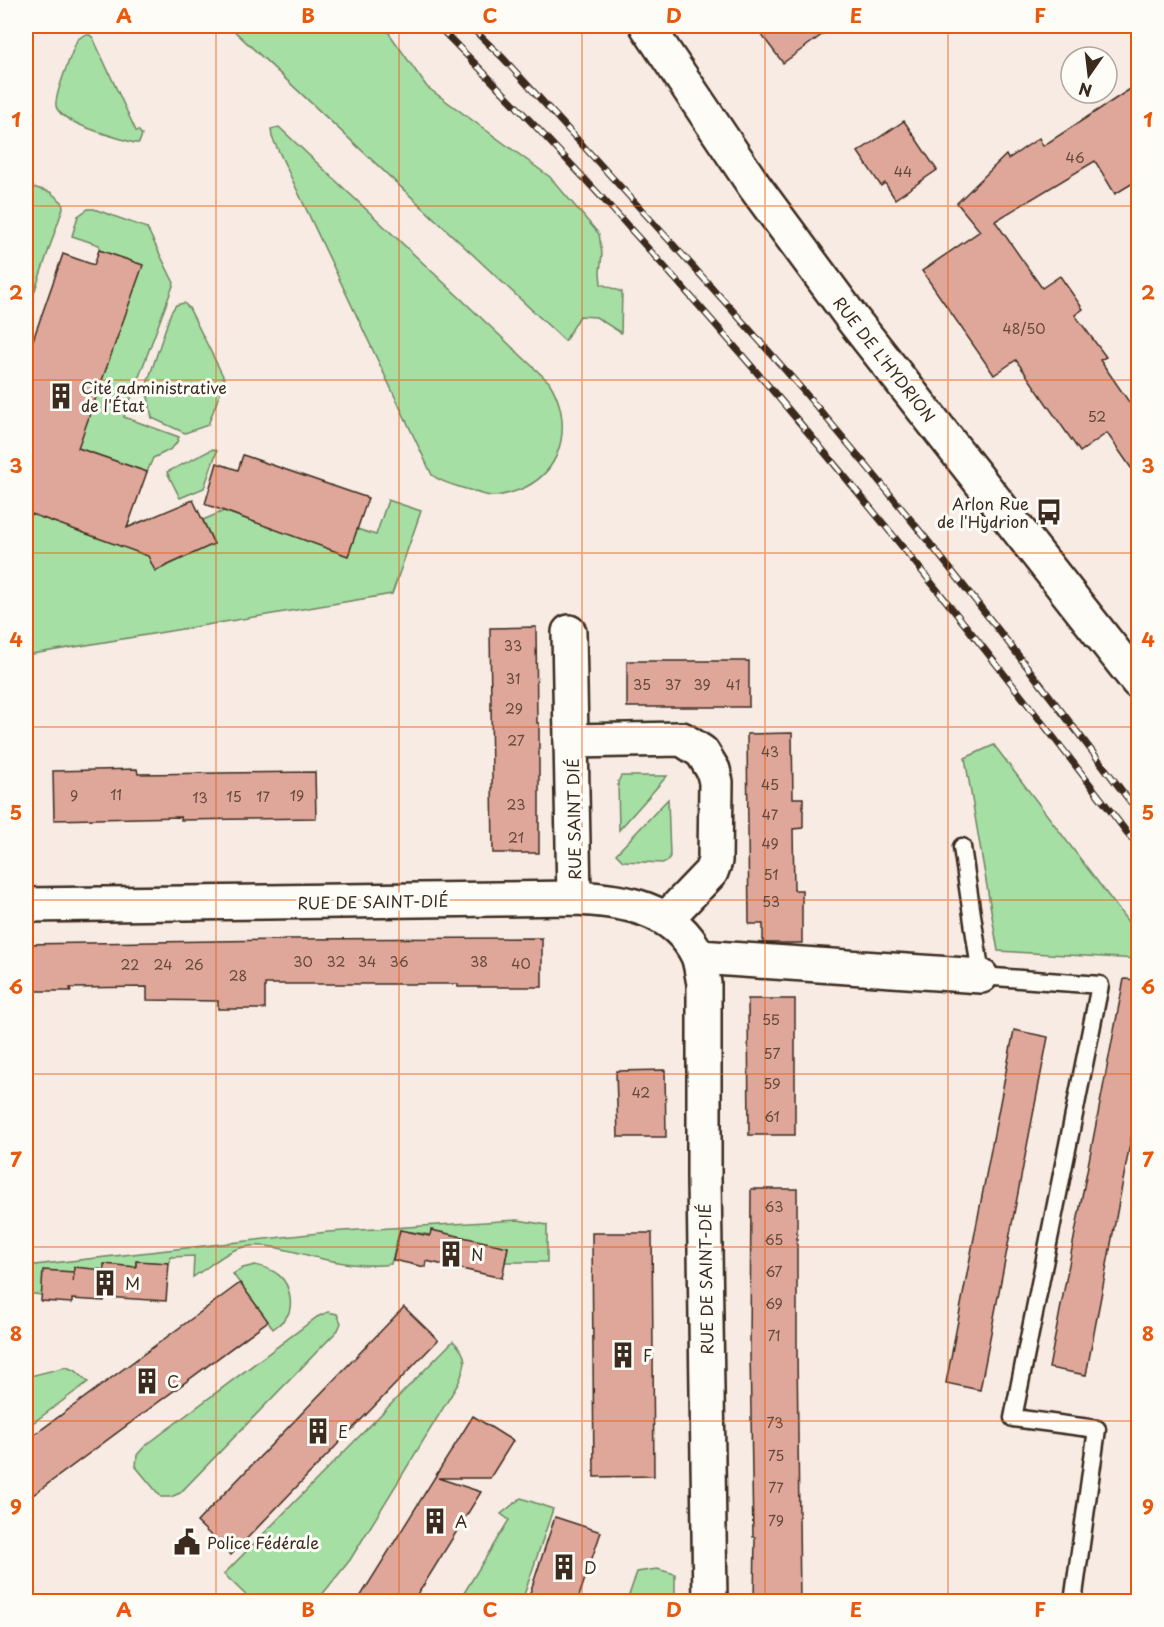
<svg xmlns="http://www.w3.org/2000/svg" width="1164" height="1627" font-family="'Playpen Sans',sans-serif">
<style>
.green{fill:#a5dfa4;stroke:#708461;stroke-width:1.5}
.building{fill:#dfa799;stroke:#3b2a1e;stroke-width:1.5}
.lines{fill:none;stroke-linecap:round;stroke-linejoin:round}
.service-casing{stroke:#3b2a1e;stroke-width:21}
.minor-casing{stroke:#3b2a1e;stroke-width:38}
.service{stroke:#fdfcf7;stroke-width:16}
.minor{stroke:#fdfcf7;stroke-width:33}
.rail-casing{stroke:#3b2a1e;stroke-width:7}
.rail{stroke:#fdfcf7;stroke-width:4.5;stroke-dasharray:14;stroke-linecap:butt}
.grid{fill:none;stroke:#e8590c;stroke-width:1.5;stroke-opacity:0.55}
.labels{text-anchor:middle;dominant-baseline:central;stroke-width:6;stroke-linejoin:round;paint-order:stroke}
.number-label{font-size:14px;fill:#64493d}
.street-label{font-size:16px;fill:#3b2a1e;stroke:#fdfcf7}
.poi-label{font-size:16px;fill:#3b2a1e;stroke:#fdfcf7;text-anchor:start}
.neatline{fill:none;stroke:#e8590c;stroke-width:2}
.grid-label{font-size:20px;text-anchor:middle;font-weight:bold;fill:#e8590c}
</style>
<rect width="100%" height="100%" fill="#f7ebe4"/>
<filter id="ink" filterUnits="userSpaceOnUse"><feTurbulence type="fractalNoise" baseFrequency=".0167" numOctaves="2"/><feDisplacementMap in="SourceGraphic" scale="12" xChannelSelector="R" yChannelSelector="G"/><feConvolveMatrix kernelMatrix="1 2 1 2 8 2 1 2 1" color-interpolation-filters="sRGB"/></filter>
<g filter="url(#ink)">
<g class="green">
<polygon points="229,26 384,26 427,87 550,177 599,234 602,254 600,272 601,284 622,292 621,333 596,317 580,316 565,341"/>
<path d="M 84,35 L 90,35 L 93,38 L 136,131 L 139,131 L 142,135 L 139,143 L 134,143 C 117,137 60,124 56,106 C 54,95 72,53 77,40 Z"/>
<path d="M 279,127 L 549,382 C 572,418 566,468 524,488 C 514,492 503,496 493,496 C 484,496 474,491 466,489 C 454,485 442,483 432,475 L 272,137 L 271,129 Z"/>
<polygon points="26,185 50,192 62,202 63,208 33,296 30,301 26,303"/>
<path d="M 88,209 L 94,209 L 147,228 L 174,283 L 124,417 L 179,437 C 175,450 165,452 153,458 L 147,472 L 72,446 L 142,265 L 99,250 L 99,245 L 72,236 L 78,216 Z"/>
<polygon points="184,303 189,308 225,380 208,425 185,433 152,418 146,387 171,312 176,305"/>
<polygon points="213,449 217,451 204,488 180,498 167,472"/>
<polygon points="388,500 421,511 392,594 26,655 26,512 121,546 128,527 147,519 160,548 147,553 156,571 214,544 203,520 224,511 348,555 357,529 376,535"/>
<polygon points="994,745 1138,935 1138,959 998,951 965,758"/>
<polygon points="621,776 667,776 619,830 618,782"/>
<polygon points="668,799 670,856 668,861 662,863 623,861 616,854"/>
<path d="M 518,1220 L 547,1225 L 547,1262 L 505,1262 L 508,1247 L 400,1230 L 391,1264 C 371,1267 347,1264 327,1260 C 297,1254 261,1237 232,1251 C 218,1258 206,1269 193,1277 L 194,1256 L 170,1257 L 169,1263 L 136,1262 L 136,1267 L 105,1264 L 104,1270 L 75,1268 L 74,1272 L 42,1295 L 26,1293 L 26,1266 L 328,1232 Z"/>
<path d="M 255,1265 C 274,1269 288,1277 290,1298 C 291,1305 291,1310 287,1316 C 284,1321 278,1325 273,1329 L 233,1274 L 243,1268 Z"/>
<polygon points="328,1312 337,1314 341,1323 338,1330 180,1493 171,1497 161,1497 136,1467 137,1455 145,1446 317,1317"/>
<path d="M 453,1341 C 470,1357 466,1365 458,1384 L 350,1560 L 317,1601 L 252,1601 L 224,1574 Z"/>
<polygon points="66,1367 76,1371 88,1382 26,1428 26,1377"/>
<polygon points="521,1498 553,1509 522,1601 459,1601 509,1520 501,1514"/>
<polygon points="657,1569 675,1574 675,1601 627,1601 637,1572"/>
</g>
<g class="building">
<polygon points="755,26 834,26 783,63"/>
<polygon points="1138,84 1138,180 1115,194 1095,161 995,221 1042,288 1060,276 1083,309 1075,315 1106,357 1100,360 1138,415 1138,478 1107,433 1080,452 1016,360 994,375 922,271 980,231 957,203 1006,155 1008,159 1039,138 1043,146"/>
<polygon points="904,121 937,170 895,199 885,183 881,186 858,152"/>
<polygon points="99,250 143,265 78,448 147,472 127,528 193,500 214,544 155,571 148,556 26,512 26,360 63,254 94,265"/>
<polygon points="243,455 368,498 348,556 205,504 217,463 238,470"/>
<polygon points="536,627 537,723 539,723 539,853 493,853 490,628"/>
<rect x="627" y="661" width="122" height="46"/>
<polygon points="792,733 793,798 803,798 803,828 793,829 794,890 802,890 802,943 763,943 763,924 749,924 747,734"/>
<polygon points="137,769 138,774 315,772 316,818 181,820 181,817 54,820 53,771"/>
<polygon points="542,938 542,987 458,987 458,984 265,984 265,1009 218,1009 218,1001 147,1000 147,987 70,988 71,991 26,991 26,944 285,940 285,939"/>
<polygon points="1124,979 1138,980 1138,1102 1086,1375 1049,1368"/>
<polygon points="748,999 795,999 795,1135 749,1135"/>
<polygon points="1014,1030 1048,1037 980,1390 946,1383"/>
<polygon points="665,1070 666,1137 618,1137 616,1071"/>
<polygon points="751,1189 797,1189 797,1351 800,1602 754,1602 755,1537 753,1537 750,1351"/>
<polygon points="400,1230 430,1236 431,1230 508,1247 502,1278 426,1261 425,1267 393,1260"/>
<polygon points="592,1233 652,1233 654,1476 594,1477"/>
<polygon points="136,1261 169,1263 166,1301 104,1297 104,1301 72,1299 72,1303 41,1301 43,1270 74,1272 73,1282 74,1267 104,1270 104,1264 136,1267"/>
<polygon points="240,1283 268,1321 26,1500 26,1441"/>
<polygon points="404,1307 438,1340 231,1555 197,1522"/>
<polygon points="473,1416 513,1441 490,1478 438,1478 481,1492 413,1602 357,1602"/>
<polygon points="555,1517 601,1532 577,1602 527,1602"/>
</g>
<g class="lines">
<g class="service-casing">
<polyline id="service" points="962,847 981,976 1100,985 1013,1418 1097,1429 1073,1602"/>
</g>
<g class="minor-casing">
<g id="minor">
<polyline points="647,26 755,187 854,321 1138,682"/>
<polyline points="569,632 574,898"/>
<polyline points="571,741 682,739 702,752 713,770 716,782 715,861 711,872 666,919"/>
<path d="M 26,905 L 574,898 C 622,900 675,907 698,956 C 701,964 702,975 704,983 L 704,1179 L 710,1602"/>
<polyline points="699,957 981,976"/>
</g>
</g>
<use href="#service" class="service"/>
<use href="#minor" class="minor"/>
<g class="rail-casing">
<g id="rail">
<path d="M 438,26 C 692,281 920,561 1138,847"/>
<path d="M 470,26 L 503,58 C 593,157 684,255 773,356 C 901,502 1021,657 1138,812"/>
</g>
</g>
<use href="#rail" class="rail"/>
</g>
</g>
<path class="grid" d="M 216,26 L 216,1602M 399,26 L 399,1602M 582,26 L 582,1602M 765,26 L 765,1602M 948,26 L 948,1602M 26,206 L 1138,206M 26,380 L 1138,380M 26,553 L 1138,553M 26,727 L 1138,727M 26,900 L 1138,900M 26,1074 L 1138,1074M 26,1247 L 1138,1247M 26,1421 L 1138,1421"/>
<defs>
<g id="building-bare" transform="scale(2.07)"><path d="M-4-6H4V6H1V3H-1V6H-4ZM-2.5-4.3h1.7v1.8h-1.7ZM.8-4.3h1.7v1.8H.8ZM-2.5-1h1.7V.8h-1.7ZM.8-1h1.7V.8H.8Z" fill="#3b2a1e" stroke="#fdfcf7" stroke-width="2.5" paint-order="stroke"/></g>
<g id="bus-bare" transform="scale(2.07)"><path d="M-5-6H5V4H4V6H2V4H-2V6H-4V4H-5ZM-3.5-4V0h7V-4ZM-3.5 1.2v1.5H-2V1.2ZM2 1.2v1.5H3.5V1.2Z" fill="#3b2a1e" stroke="#fdfcf7" stroke-width="2.5" paint-order="stroke"/></g>
<g id="civic-bare" transform="scale(2.07)"><path d="M-.6-6.5H3V-4.5H.6V-3L4-1V1h2V6H-6V1h2V-1L-.6-3ZM-1.2 2.5V6h2.4V2.5Z" fill="#3b2a1e" stroke="#fdfcf7" stroke-width="2.5" paint-order="stroke"/></g>
</defs>
<g fill-rule="evenodd">
<use href="#building-bare" x="61" y="396"/>
<use href="#bus-bare" x="1049" y="512"/>
<use href="#building-bare" x="451" y="1254"/>
<use href="#building-bare" x="105" y="1283"/>
<use href="#building-bare" x="623" y="1355"/>
<use href="#building-bare" x="147" y="1381"/>
<use href="#building-bare" x="318" y="1431"/>
<use href="#building-bare" x="435" y="1521"/>
<use href="#civic-bare" x="187" y="1542"/>
<use href="#building-bare" x="564" y="1567"/>
</g>
<g class="labels">
<g class="number-label">
<text x="1075" y="157">46</text>
<text x="903" y="171">44</text>
<text x="1024" y="328">48/50</text>
<text x="1097" y="416">52</text>
<text x="513" y="645">33</text>
<text x="513" y="678">31</text>
<text x="642" y="684">35</text>
<text x="673" y="684">37</text>
<text x="702" y="684">39</text>
<text x="733" y="684">41</text>
<text x="514" y="708">29</text>
<text x="516" y="740">27</text>
<text x="770" y="751">43</text>
<text x="770" y="784">45</text>
<text x="116" y="794">11</text>
<text x="74" y="795">9</text>
<text x="297" y="795">19</text>
<text x="234" y="796">15</text>
<text x="263" y="796">17</text>
<text x="200" y="797">13</text>
<text x="516" y="804">23</text>
<text x="770" y="814">47</text>
<text x="516" y="837">21</text>
<text x="770" y="843">49</text>
<text x="771" y="874">51</text>
<text x="771" y="901">53</text>
<text x="303" y="961">30</text>
<text x="336" y="961">32</text>
<text x="367" y="961">34</text>
<text x="399" y="961">36</text>
<text x="479" y="961">38</text>
<text x="521" y="963">40</text>
<text x="130" y="964">22</text>
<text x="163" y="964">24</text>
<text x="194" y="964">26</text>
<text x="238" y="975">28</text>
<text x="771" y="1019">55</text>
<text x="772" y="1053">57</text>
<text x="772" y="1083">59</text>
<text x="641" y="1092">42</text>
<text x="772" y="1116">61</text>
<text x="774" y="1206">63</text>
<text x="774" y="1239">65</text>
<text x="774" y="1271">67</text>
<text x="774" y="1303">69</text>
<text x="774" y="1335">71</text>
<text x="775" y="1422">73</text>
<text x="776" y="1455">75</text>
<text x="776" y="1487">77</text>
<text x="776" y="1520">79</text>
</g>
<g class="street-label">
<text transform="translate(885 359) rotate(52)">RUE DE L'HYDRION</text>
<text transform="translate(573 819) rotate(-91)">RUE SAINT DIÉ</text>
<text transform="translate(373 901) rotate(-1)">RUE DE SAINT-DIÉ</text>
<text transform="translate(705 1279) rotate(-91)">RUE DE SAINT-DIÉ</text>
</g>
<g class="poi-label">
<text x="81" y="387">Cité administrative<tspan x="81" dy="18">de l'État</tspan></text>
<text x="1029" y="503" text-anchor="end">Arlon Rue<tspan x="1029" dy="18">de l'Hydrion</tspan></text>
<text x="471" y="1254">N</text>
<text x="125" y="1283">M</text>
<text x="643" y="1355">F</text>
<text x="167" y="1381">C</text>
<text x="338" y="1431">E</text>
<text x="455" y="1521">A</text>
<text x="207" y="1542">Police Fédérale</text>
<text x="584" y="1567">D</text>
</g>
</g>
<rect width="1164" height="1627" fill="none" stroke="#fdfcf7" stroke-width="66"/>
<g transform="translate(1089 75) rotate(194)"><circle r="28" fill="#fdfcf7" stroke="#afa8a0" stroke-width="1.5"/>
<path d="M0-4.5L10 22L0 15L-10 22Z" fill="#3b2a1e"/>
<text y="-9" font-size="16" font-weight="bold" text-anchor="middle" fill="#3b2a1e">N</text>
</g>
<rect x="33" y="33" width="1098" height="1561" class="neatline"/>
<g class="grid-label">
<text x="124" y="23">A</text>
<text x="308" y="23">B</text>
<text x="490" y="23">C</text>
<text x="674" y="23">D</text>
<text x="856" y="23">E</text>
<text x="1040" y="23">F</text>
<text x="16" y="127">1</text>
<text x="1148" y="127">1</text>
<text x="16" y="300">2</text>
<text x="1148" y="300">2</text>
<text x="16" y="473">3</text>
<text x="1148" y="473">3</text>
<text x="16" y="647">4</text>
<text x="1148" y="647">4</text>
<text x="16" y="820">5</text>
<text x="1148" y="820">5</text>
<text x="16" y="994">6</text>
<text x="1148" y="994">6</text>
<text x="16" y="1167">7</text>
<text x="1148" y="1167">7</text>
<text x="16" y="1341">8</text>
<text x="1148" y="1341">8</text>
<text x="16" y="1514">9</text>
<text x="1148" y="1514">9</text>
<text x="124" y="1617">A</text>
<text x="308" y="1617">B</text>
<text x="490" y="1617">C</text>
<text x="674" y="1617">D</text>
<text x="856" y="1617">E</text>
<text x="1040" y="1617">F</text>
</g>
</svg>
